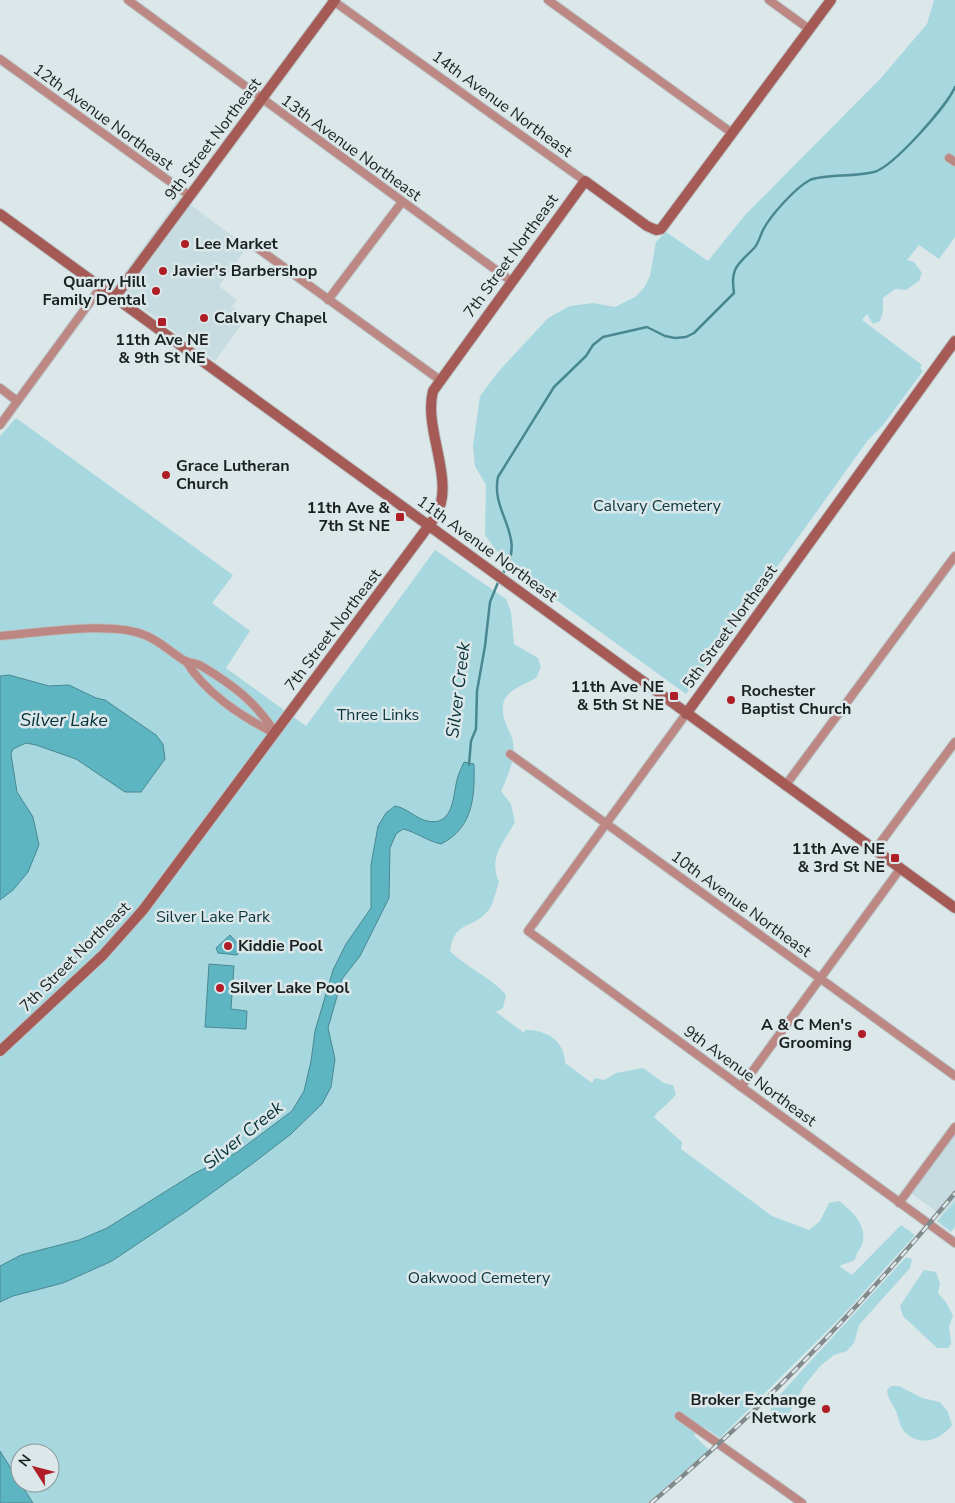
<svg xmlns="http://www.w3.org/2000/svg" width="955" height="1503" font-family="'Nunito Sans',sans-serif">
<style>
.built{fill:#c6dce0}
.green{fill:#a7d8e0;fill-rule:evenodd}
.water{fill:#5eb5c2;stroke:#4a8891}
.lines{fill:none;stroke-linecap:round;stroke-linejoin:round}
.stream{stroke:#4a8891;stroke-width:2.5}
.street-casing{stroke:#b8c3c5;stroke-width:10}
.secondary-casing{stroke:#b8c3c5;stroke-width:12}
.street{stroke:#bd8884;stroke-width:8}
.secondary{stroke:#a55a56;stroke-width:10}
.rail-casing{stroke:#828b8c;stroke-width:4.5}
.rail{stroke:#dbe7e9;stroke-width:2.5;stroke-dasharray:8;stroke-linecap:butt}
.poi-dot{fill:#af1d27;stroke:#dbe7e9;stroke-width:2}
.labels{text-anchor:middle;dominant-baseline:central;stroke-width:5;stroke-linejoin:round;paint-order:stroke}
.street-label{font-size:16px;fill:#1b2020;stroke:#dbe7e9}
.poi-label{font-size:16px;font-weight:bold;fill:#1b2020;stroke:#dbe7e9;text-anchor:start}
.park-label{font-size:16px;fill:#0b363c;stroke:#dbe7e9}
.water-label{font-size:18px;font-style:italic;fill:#073339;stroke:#dbe7e9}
</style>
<rect width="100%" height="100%" fill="#dbe7e9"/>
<g class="built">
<polygon points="180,197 247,247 219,286 237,300 232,306 247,317 215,361 114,287"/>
<polygon points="955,1133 955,1202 942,1216 911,1193"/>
</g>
<g class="green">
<polygon points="934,0 955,0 955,237 939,259 919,245 907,260 914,262 922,273 919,281 906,290 895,289 883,298 883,311 880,321 873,324 867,314 862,320 922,365 920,368 923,371 883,425 868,440 686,694 519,573 520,568 496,550 485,535 486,485 475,466 473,446 480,396 499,371 548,318 570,306 593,303 615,307 635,297 644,288 650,276 656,242 666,232 708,261 746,214 881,78 927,24"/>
<path d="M 16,418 L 233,575 L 212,603 L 250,631 L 226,668 L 306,726 L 435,550 L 506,599 L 511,612 L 514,644 L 538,658 L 541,667 L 536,678 C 516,689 496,693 505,721 C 507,728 512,735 513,743 C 516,758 507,778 501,791 L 511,804 L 515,822 C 503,844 488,857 499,882 C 496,890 494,901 490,908 C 474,931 455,918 450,951 C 468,969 490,976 506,995 L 503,1008 L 496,1012 L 524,1033 L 525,1030 C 546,1029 565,1041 565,1063 L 592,1083 L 595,1078 L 604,1080 L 616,1073 L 643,1068 L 664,1083 L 673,1085 L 676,1094 C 669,1104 660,1108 654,1117 L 682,1142 L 681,1149 L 772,1216 L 809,1230 L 820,1221 L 829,1203 L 839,1201 C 851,1210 866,1224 863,1241 C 862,1248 856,1252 855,1260 L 839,1266 L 852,1275 L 901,1225 L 915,1235 L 845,1313 L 720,1438 L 704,1427 L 694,1435 L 709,1450 L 647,1503 L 0,1503 L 0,436 ZM 20,1453 L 50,1453 L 50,1483 L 20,1483 Z"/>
<polygon points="955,1202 955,1227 951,1232 937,1221"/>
<polygon points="906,1257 912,1259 910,1268 859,1325 854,1343 847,1351 834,1355 820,1366 804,1386 787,1417 779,1417 770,1410 776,1399"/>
<polygon points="924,1270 936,1272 940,1283 938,1293 946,1302 953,1316 949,1326 951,1344 948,1348 937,1348 903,1316 900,1306"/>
<path d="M 891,1386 L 899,1386 L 922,1398 L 940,1402 L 948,1412 L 952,1425 C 942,1438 924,1447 908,1435 C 900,1429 899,1419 896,1411 C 892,1403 888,1399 887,1390 Z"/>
</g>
<g class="water">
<polygon points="9,675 49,686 69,685 96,698 105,700 156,735 163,744 165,759 141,792 125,792 76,759 36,745 26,743 13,749 11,754 17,792 33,817 39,845 28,872 13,890 0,900 0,676"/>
<path d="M 464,762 L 474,764 C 475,797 473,828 441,844 C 427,841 416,832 403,829 L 396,834 L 390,848 L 389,898 L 360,956 L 342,979 L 328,1028 L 335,1059 L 331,1087 L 322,1104 L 291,1134 L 252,1164 L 188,1210 L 112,1261 L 63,1283 L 13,1296 L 0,1302 L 0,1266 L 21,1255 L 79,1240 L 107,1228 L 195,1173 L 236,1153 L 292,1111 L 304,1091 L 311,1061 L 315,1031 L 333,970 L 346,944 L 371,908 L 371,865 L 378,826 L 386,813 L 395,806 C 407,808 415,818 427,821 C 454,827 453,795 457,780 C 458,774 462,767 464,762 Z"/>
<polygon points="230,935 238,944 239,953 237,955 218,953 216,948"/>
<polygon points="209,964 234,966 231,1009 247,1011 246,1029 205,1027"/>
<polygon points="0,1451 33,1503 0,1503"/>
</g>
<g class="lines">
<g class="stream">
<path d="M 502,575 C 529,536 490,514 498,477 L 554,387 L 586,356 L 593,345 L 603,337 L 647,327 L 665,336 L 675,338 L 686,337 L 694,333 L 734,293 C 733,284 732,278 735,270 C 739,261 748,255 755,247 C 759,242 760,236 763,230 C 770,216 795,188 810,180 C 823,174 856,177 874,172 C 893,167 947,106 955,87"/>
<polyline points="469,765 471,741 476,729 477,691 485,646 490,602 499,580"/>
</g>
<g class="street-casing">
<g id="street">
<polyline points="128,0 511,281"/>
<polyline points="332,0 585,181"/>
<polyline points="548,0 732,133"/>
<polyline points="769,0 809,29"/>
<polyline points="0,59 190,196"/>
<polyline points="949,158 955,162"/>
<polyline points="256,247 440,380"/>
<polyline points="328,300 402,202"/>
<polyline points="0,388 17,401"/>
<polyline points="0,425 101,287"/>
<path d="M 0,636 C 39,633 113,620 147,636 C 161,642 172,653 185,661 C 191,663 198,663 203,667 C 233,685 257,703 275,733"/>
<path d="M 186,661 C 204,692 242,717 274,733"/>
<polyline points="686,714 528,931 955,1243"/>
<polyline points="510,754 955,1076"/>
<polyline points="785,786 955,556"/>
<polyline points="875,850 955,742"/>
<polyline points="741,1087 900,869"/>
<polyline points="899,1203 955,1127"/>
<polyline points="679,1416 802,1503"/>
</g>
</g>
<g class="secondary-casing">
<g id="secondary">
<polyline points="0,214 955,908"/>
<polyline points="115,297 335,0"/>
<polyline points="686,714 955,341"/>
<path d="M 0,1051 L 103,955 L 143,910 L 436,516 C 456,480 423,430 433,391 L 585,181 L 647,226 L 656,230 L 661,229 L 831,0"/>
</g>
</g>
<use href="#street" class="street"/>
<use href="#secondary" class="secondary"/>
<g class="rail-casing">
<path id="rail" d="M 651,1503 C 762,1410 863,1304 955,1193"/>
</g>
<use href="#rail" class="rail"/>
</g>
<g class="poi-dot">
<circle cx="185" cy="244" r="5"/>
<circle cx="163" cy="271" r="5"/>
<circle cx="156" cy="291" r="5"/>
<circle cx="204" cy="318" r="5"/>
<rect x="157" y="317" width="10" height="10" rx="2.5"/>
<circle cx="166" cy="475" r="5"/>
<rect x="395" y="512" width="10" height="10" rx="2.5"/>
<rect x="669" y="691" width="10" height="10" rx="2.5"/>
<circle cx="731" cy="700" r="5"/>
<rect x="890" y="853" width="10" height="10" rx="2.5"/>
<circle cx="228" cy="946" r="5"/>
<circle cx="220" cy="988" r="5"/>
<circle cx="862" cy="1034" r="5"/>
<circle cx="826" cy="1409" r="5"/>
</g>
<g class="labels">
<g class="street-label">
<text transform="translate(502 104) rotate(36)">14th Avenue Northeast</text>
<text transform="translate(103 117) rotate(36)">12th Avenue Northeast</text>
<text transform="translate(213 139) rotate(-53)">9th Street Northeast</text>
<text transform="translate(351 148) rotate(36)">13th Avenue Northeast</text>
<text transform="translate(511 256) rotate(-54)">7th Street Northeast</text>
<text transform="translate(487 549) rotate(36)">11th Avenue Northeast</text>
<text transform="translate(730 627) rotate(-54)">5th Street Northeast</text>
<text transform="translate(333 630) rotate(-53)">7th Street Northeast</text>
<text transform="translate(741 904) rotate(36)">10th Avenue Northeast</text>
<text transform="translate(75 957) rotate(-45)">7th Street Northeast</text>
<text transform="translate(750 1076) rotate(36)">9th Avenue Northeast</text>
</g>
<g class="poi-label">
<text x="195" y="244">Lee Market</text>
<text x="173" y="271">Javier's Barbershop</text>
<text x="146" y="282" text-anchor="end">Quarry Hill<tspan x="146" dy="18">Family Dental</tspan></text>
<text x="214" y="318">Calvary Chapel</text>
<text x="162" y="340" text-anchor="middle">11th Ave NE<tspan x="162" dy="18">&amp; 9th St NE</tspan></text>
<text x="176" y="466">Grace Lutheran<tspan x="176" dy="18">Church</tspan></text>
<text x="390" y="508" text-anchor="end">11th Ave &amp;<tspan x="390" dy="18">7th St NE</tspan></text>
<text x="664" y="687" text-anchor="end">11th Ave NE<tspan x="664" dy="18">&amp; 5th St NE</tspan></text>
<text x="741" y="691">Rochester<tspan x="741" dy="18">Baptist Church</tspan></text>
<text x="885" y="849" text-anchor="end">11th Ave NE<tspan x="885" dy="18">&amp; 3rd St NE</tspan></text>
<text x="238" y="946">Kiddie Pool</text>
<text x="230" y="988">Silver Lake Pool</text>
<text x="852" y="1025" text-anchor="end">A &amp; C Men's<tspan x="852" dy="18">Grooming</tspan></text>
<text x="816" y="1400" text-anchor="end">Broker Exchange<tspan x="816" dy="18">Network</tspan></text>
</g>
<g class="park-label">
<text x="657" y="506">Calvary Cemetery</text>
<text x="378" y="715">Three Links</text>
<text x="213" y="917">Silver Lake Park</text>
<text x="479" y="1278">Oakwood Cemetery</text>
</g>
<g class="water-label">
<text transform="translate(458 690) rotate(-83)">Silver Creek</text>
<text x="64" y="720">Silver Lake</text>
<text transform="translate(243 1135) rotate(-39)">Silver Creek</text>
</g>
</g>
<g transform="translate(35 1468) rotate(306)"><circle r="24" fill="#dbe7e9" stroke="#8e9799"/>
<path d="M0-4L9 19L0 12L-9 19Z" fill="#af1d27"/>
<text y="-8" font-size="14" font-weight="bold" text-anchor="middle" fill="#1b2020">N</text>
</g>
</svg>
